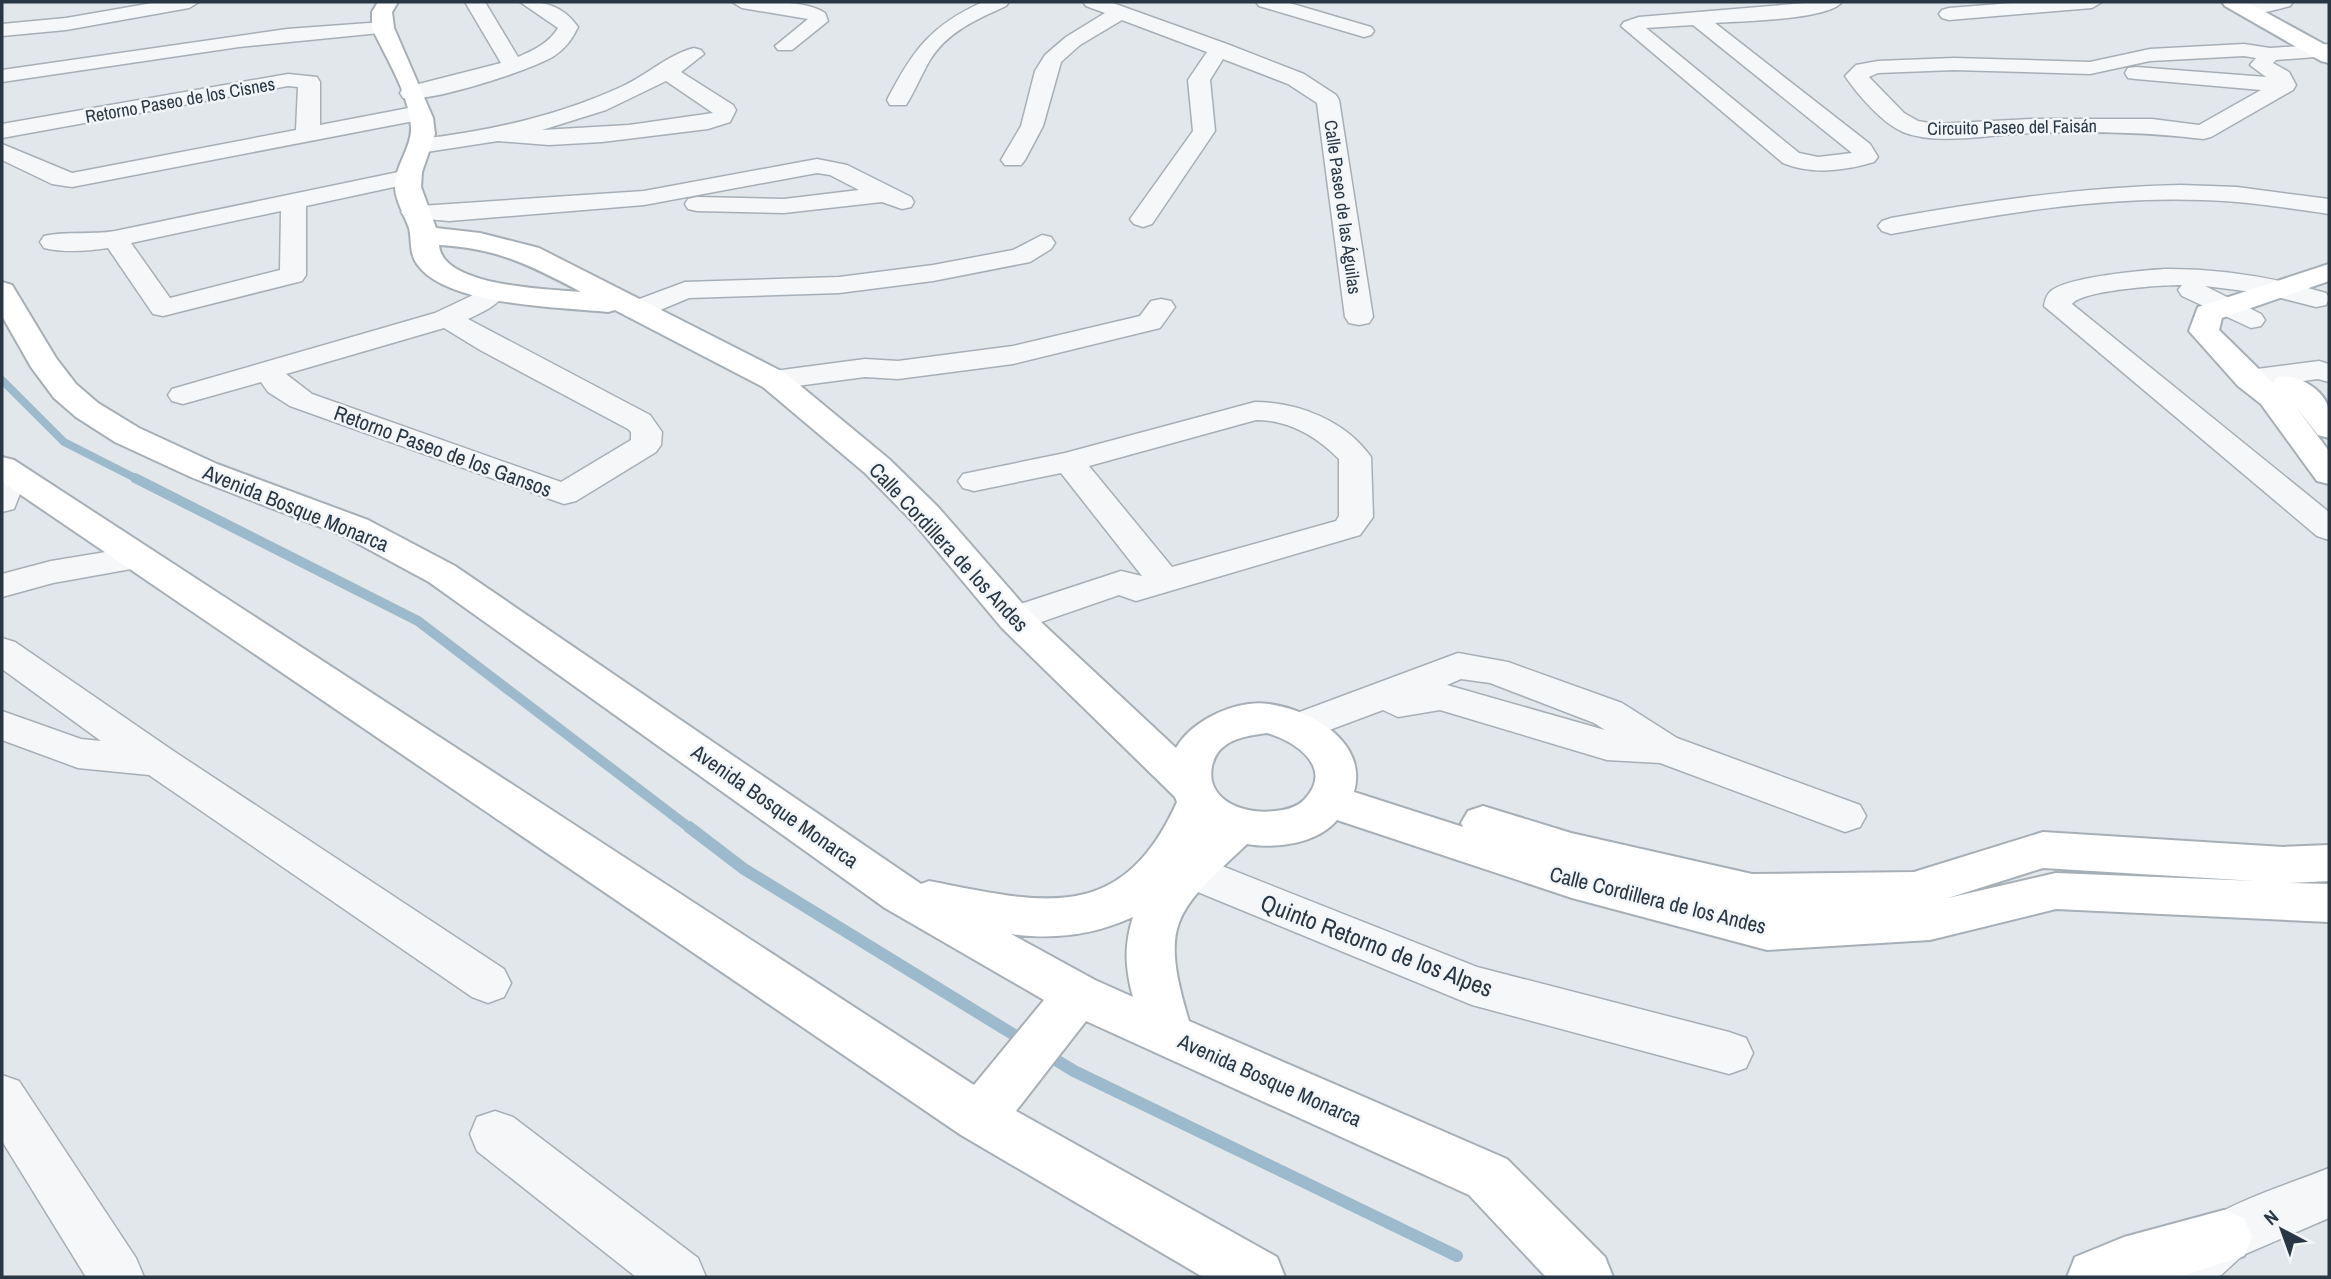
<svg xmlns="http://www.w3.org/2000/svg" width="2331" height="1279" font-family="'Archivo Narrow',sans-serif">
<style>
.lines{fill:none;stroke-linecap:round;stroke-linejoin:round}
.stream-far2{stroke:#9cbacc;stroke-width:8}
.stream-far1{stroke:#9cbacc;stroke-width:10}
.stream{stroke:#9cbacc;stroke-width:12}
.street-casing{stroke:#a7afb6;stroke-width:3}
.secondary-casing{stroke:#a7afb6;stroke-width:4}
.street{fill:#f5f7f9;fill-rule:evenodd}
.secondary{fill:#fff;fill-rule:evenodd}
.labels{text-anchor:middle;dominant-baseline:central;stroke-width:5;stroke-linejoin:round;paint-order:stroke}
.far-street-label{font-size:18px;fill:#293744;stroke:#f2f6f8}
.street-label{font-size:21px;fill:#293744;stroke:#f2f6f8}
.near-street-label{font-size:24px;fill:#293744;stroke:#f2f6f8}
</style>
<rect width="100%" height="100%" fill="#e2e7eb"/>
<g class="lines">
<polyline class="stream-far2" points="2,380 64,442 139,480"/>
<polyline class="stream-far1" points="135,478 418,621 691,829"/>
<g class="stream">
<polyline points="689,827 744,869 1024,1041"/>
<polyline points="1046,1054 1074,1071 1457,1256"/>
</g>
<g class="street-casing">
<g id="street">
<polygon points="158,2 199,2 189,8 66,30 2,36 2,24 66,18"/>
<path d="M 465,2 L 485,2 L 518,57 C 534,50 549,43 558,28 L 520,2 C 546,2 562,5 578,27 C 572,39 566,48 554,56 C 532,70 427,104 403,98 L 400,93 L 403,88 L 501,63 Z"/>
<path d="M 732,2 C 755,1 807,0 825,13 L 828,21 L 792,50 L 778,50 L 775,46 L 808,19 L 742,8 Z"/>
<path d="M 983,2 L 1009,2 L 1006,6 C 977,19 947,32 930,60 C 921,75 915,91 906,105 L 890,105 L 887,100 C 913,50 931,25 983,2 Z"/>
<polygon points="1083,2 1110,2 1227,44 1304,74 1336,95 1339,100 1373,317 1369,323 1359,325 1349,323 1345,317 1317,103 1288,84 1223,59 1210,80 1215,131 1152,224 1143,227 1134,224 1130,219 1193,131 1188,80 1207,52 1122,20 1080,45 1061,62 1043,126 1025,160 1021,165 1005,165 1001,160 1021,126 1035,71 1045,55 1066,37 1105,13 1086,6"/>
<polygon points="1256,2 1286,2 1371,27 1374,31 1371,35 1364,37 1259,6"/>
<path d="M 1818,2 L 1842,2 C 1828,20 1741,21 1715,23 L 1870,144 L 1878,157 L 1874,162 C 1843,171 1813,175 1783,163 L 1621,26 L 1624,22 L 1639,17 ZM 1693,25 L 1852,153 L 1818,157 L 1799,153 L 1646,28 Z"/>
<polygon points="2025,2 2102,2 2092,8 1949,20 1942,18 1939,14 1942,10 1949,8"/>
<path d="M 2239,2 L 2293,2 L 2290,6 C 2275,10 2244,20 2232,7 Z"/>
<polygon points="383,22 390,24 393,28 390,32 239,47 2,82 2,70 287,29"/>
<path d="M 2244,44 L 2270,48 L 2329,44 L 2329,56 L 2276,60 L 2273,63 L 2289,72 L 2296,85 L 2293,90 L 2211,137 L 2203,139 C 2146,132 2089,131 2031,133 C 1994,134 1937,146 1903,132 C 1882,123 1858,95 1845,76 L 1856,65 L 1878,61 L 1954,58 L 2090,62 L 2150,49 ZM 2244,56 L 2256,58 L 2250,65 L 2266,77 L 2136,67 L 2128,68 L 2125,73 L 2128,78 L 2136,79 L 2261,90 L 2199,125 L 2152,119 L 2031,119 L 1935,124 L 1918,121 L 1904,113 L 1869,77 L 1878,73 L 1954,70 L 2090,74 L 2150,61 Z"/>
<path d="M 694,48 L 701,50 L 704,54 L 681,72 L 733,105 L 736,110 L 730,122 L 708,129 L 602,142 L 549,145 L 498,141 L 420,153 L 412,151 L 408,146 L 412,141 L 420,139 C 490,131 558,116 623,86 C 645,76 671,53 694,48 ZM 666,81 L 713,113 L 629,125 L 542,130 L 606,110 Z"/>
<polygon points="288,74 317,77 320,82 320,125 419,106 427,108 430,113 427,118 419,120 72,187 52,184 2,160 2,144 72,173 296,130 298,87 288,86 2,138 2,124"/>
<polygon points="817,159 847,165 911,197 914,202 911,207 902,209 882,202 784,213 697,211 688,209 685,204 688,199 697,197 784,199 859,190 830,175 817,173 644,205 449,221 405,217 401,212 405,207 644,191"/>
<path d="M 408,170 L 417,172 L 420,177 L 417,182 L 306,206 L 306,275 L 302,281 L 163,316 L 153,314 L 108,248 C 87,251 65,253 44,248 L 40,242 L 44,236 C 66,231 92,235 115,231 ZM 281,211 L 280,270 L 170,298 L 131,243 Z"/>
<path d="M 2181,185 L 2237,187 L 2329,199 L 2329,214 C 2287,208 2245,201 2203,200 C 2098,196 1993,215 1891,234 L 1882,231 L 1878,226 L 1882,221 L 1891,218 C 1987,201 2083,187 2181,185 Z"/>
<polygon points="1042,235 1051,237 1055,243 1051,249 1030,262 933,281 839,293 689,298 646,316 636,318 626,316 622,310 626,304 685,282 839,277 933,265 1013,250"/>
<path d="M 2167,269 C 2222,269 2273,277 2326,293 L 2329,298 L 2326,305 L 2316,307 L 2261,293 L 2205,286 L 2261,314 L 2265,320 L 2261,326 L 2251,328 L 2182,296 L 2178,290 L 2182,285 C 2161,285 2083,290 2072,304 L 2329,512 L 2329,540 L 2317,536 L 2044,306 C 2045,301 2046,295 2051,291 C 2067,277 2144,270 2167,269 Z"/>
<path d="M 493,284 L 503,286 L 507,292 C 497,306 483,312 468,319 L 650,415 L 662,432 L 661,445 L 656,452 L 576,501 L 564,504 L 290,406 L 268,392 L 261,382 L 183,404 L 172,401 L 168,395 L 172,389 L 435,313 L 471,296 L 483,286 ZM 444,328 L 480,350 L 628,429 L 631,432 L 631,440 L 561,482 L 312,394 L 286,374 Z"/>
<polygon points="1161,299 1171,301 1175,307 1160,328 1013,364 898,379 865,377 774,389 763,386 759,380 763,374 774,371 865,359 898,361 1013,346 1140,316 1151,301"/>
<polygon points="2319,361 2329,364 2329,382 2318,379 2249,388 2239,385 2234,379 2239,373 2249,370"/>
<path d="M 1255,402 C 1298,402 1346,421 1371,457 L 1373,517 L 1360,535 L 1136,601 L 1119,595 L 1015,631 L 1002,628 L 997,619 L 1002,610 L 1121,571 L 1142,576 L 1061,473 L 974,491 L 963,488 L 958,481 L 963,474 L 1065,453 ZM 1256,420 C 1289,420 1316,436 1339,459 L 1339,516 L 1336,521 L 1172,567 L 1089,466 Z"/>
<polygon points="12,464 23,467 28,474 14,509 2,512 2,467"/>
<polygon points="136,547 148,550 153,558 148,566 53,583 2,597 2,574 51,561"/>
<polygon points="2,638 15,642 172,750 504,969 511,983 504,997 488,1003 472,997 149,775 78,768 2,740 2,711 81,739 101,741 2,669"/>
<path d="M 1458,653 L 1508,662 L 1622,703 L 1677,738 L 1860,805 L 1866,816 L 1860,827 L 1845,832 L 1660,763 L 1607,760 L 1440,710 L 1398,717 L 1383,710 L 1300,741 L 1286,737 L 1280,727 L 1286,717 ZM 1461,679 L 1490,683 L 1594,723 L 1605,730 L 1447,685 Z"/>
<polygon points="1169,845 1477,967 1729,1032 1746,1038 1753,1053 1746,1068 1729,1074 1472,1005 1154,874 1148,862 1154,850"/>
<polygon points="2,1075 19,1081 136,1258 144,1277 86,1277 2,1141"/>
<polygon points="495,1111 513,1117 698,1258 706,1277 636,1277 477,1151 470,1134 477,1117"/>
<path d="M 2329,1168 L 2329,1218 L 2243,1255 L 2219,1277 L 2152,1277 C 2175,1216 2273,1191 2329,1168 Z"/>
</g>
</g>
<g class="secondary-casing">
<g id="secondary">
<path d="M 378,2 L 398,2 L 392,12 L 394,28 L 433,118 L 435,134 L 422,172 L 421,187 L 436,228 L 480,233 L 539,248 L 785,373 L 889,459 L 938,507 L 1028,610 L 1176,748 C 1192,720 1237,699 1269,704 C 1312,710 1368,742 1354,792 L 1463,827 L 1461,823 L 1468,811 L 1483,806 L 1571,833 L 1752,874 L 1914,872 L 2043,832 L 2283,847 L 2329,845 L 2329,881 L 2290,883 L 2329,884 L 2329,922 L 2056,909 L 1930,940 L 1767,950 L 1572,898 L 1337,820 C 1317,844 1275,849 1247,844 C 1175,912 1159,922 1189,1021 L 1507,1159 L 1605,1257 L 1613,1277 L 1546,1277 L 1469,1195 L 1086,1021 L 1016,1111 L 1277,1257 L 1285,1277 L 1203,1277 L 961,1135 L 2,482 L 2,457 L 14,460 L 974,1085 L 1044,1000 L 885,908 L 429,582 L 344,536 L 193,478 L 115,442 L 76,417 L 54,398 L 31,367 L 2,316 L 2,282 L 12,285 L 56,358 L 76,384 L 98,403 L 139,428 L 217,464 L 368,520 L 455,566 L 921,884 L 929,881 C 1042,903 1121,926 1177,802 L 1175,797 L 1002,628 L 914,523 L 865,473 L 763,387 L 615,310 L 608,312 C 560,307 446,306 417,264 C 409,253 412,240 409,228 C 404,214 396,202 395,188 C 394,166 412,148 411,127 C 409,93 386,58 372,28 L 372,12 ZM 439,245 C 497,248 530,265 581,292 C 548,289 442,287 439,245 ZM 1267,733 C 1296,741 1335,768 1304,800 C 1296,808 1285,810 1275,811 C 1247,815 1205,802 1212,766 C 1214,759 1216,753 1222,748 C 1234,737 1252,735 1267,733 ZM 2043,868 L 2256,881 L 2056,873 L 1948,898 ZM 1133,917 C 1124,945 1125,968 1133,997 L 1095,980 L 1011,934 C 1054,940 1094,935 1133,917 Z"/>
<polygon points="2222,2 2247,2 2329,47 2329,63 2321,61 2225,6"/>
<path d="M 2329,264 L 2329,281 L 2222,318 L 2219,330 L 2273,383 L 2277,377 C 2296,373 2325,389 2329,410 C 2331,418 2329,429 2329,438 L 2318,435 L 2296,407 L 2329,451 L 2329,484 L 2317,481 L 2261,404 L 2238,386 L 2189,331 L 2198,307 Z"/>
<polygon points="2224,1210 2244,1218 2252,1237 2244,1256 2179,1277 2067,1277 2075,1257 2124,1237"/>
</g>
</g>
<use href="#street" class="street"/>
<use href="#secondary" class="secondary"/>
</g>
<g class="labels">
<g class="far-street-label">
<text transform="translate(180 100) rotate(-10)">Retorno Paseo de los Cisnes</text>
<text transform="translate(2012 127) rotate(-1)">Circuito Paseo del Faisán</text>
<text transform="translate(1343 207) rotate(82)">Calle Paseo de las Águilas</text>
</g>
<g class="street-label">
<text transform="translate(443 451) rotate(20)">Retorno Paseo de los Gansos</text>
<text transform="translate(296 508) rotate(22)">Avenida Bosque Monarca</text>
<text transform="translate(949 547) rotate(47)">Calle Cordillera de los Andes</text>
<text transform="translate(775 806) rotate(35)">Avenida Bosque Monarca</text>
<text transform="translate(1658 900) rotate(14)">Calle Cordillera de los Andes</text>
<text transform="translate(1270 1080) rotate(24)">Avenida Bosque Monarca</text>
</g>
<g class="near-street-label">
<text transform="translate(1377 945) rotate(21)">Quinto Retorno de los Alpes</text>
</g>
</g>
<rect width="2331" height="1279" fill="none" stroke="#293744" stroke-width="7"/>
<g transform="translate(2282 1230) rotate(319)" stroke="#f2f6f8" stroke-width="5" paint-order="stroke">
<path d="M0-5L12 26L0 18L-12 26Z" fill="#293744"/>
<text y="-10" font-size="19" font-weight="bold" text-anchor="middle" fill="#293744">N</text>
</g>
</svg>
